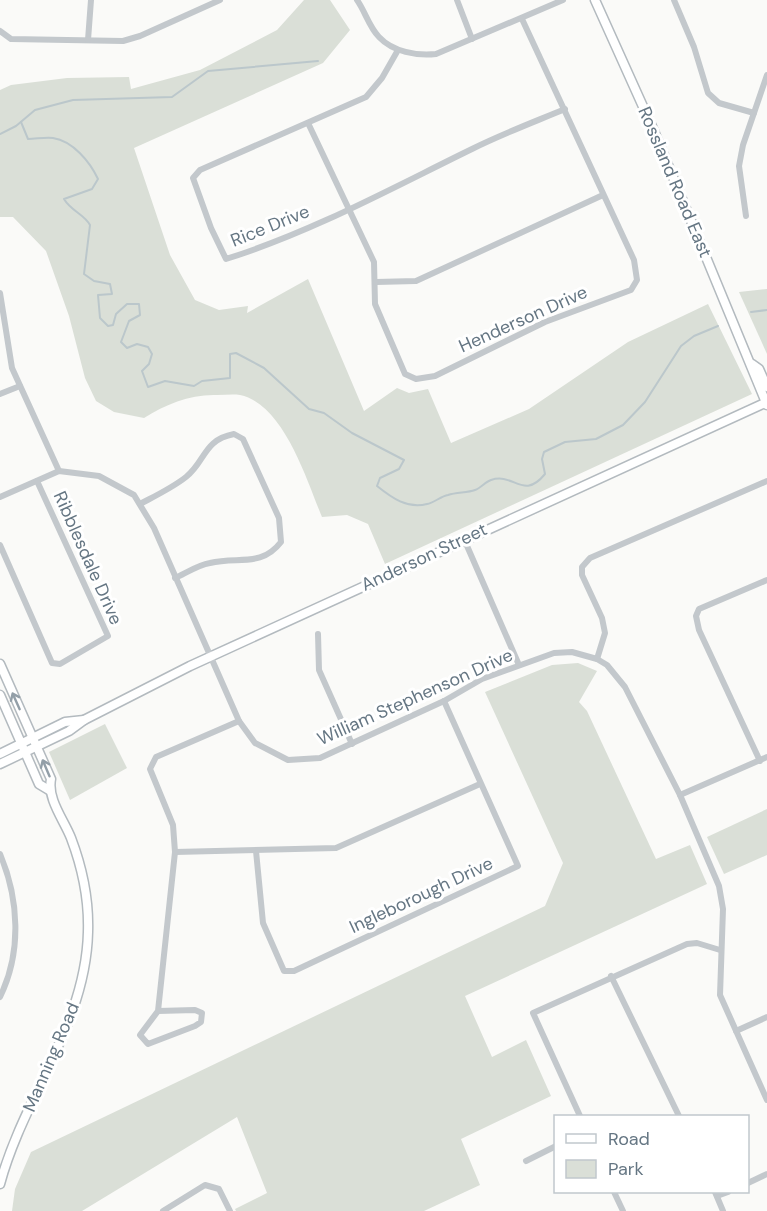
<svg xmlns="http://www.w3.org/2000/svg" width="767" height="1211" font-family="'DM Sans',sans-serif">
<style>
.green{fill:#dadfd7}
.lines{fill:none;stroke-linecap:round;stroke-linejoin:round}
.stream{stroke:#bbc7cb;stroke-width:2}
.secondary-casing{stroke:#b3babf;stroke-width:11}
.street{stroke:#c3c8cc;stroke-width:6}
.secondary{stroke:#fff;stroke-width:8}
.oneway{stroke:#939fa8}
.labels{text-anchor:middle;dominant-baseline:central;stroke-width:6;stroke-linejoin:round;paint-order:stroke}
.street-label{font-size:18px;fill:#657683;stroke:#fff}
</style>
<rect width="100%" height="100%" fill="#fafaf8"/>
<g class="green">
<path d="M 304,0 L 330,0 L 350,30 L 323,63 L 134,148 L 170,255 L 195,300 L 219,310 L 248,306 L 247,313 L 308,279 L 364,411 L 397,388 L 409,393 L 428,389 L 451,443 L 529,409 L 628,342 L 708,304 L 752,394 L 385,564 L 368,524 L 347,515 L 322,517 C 307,481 284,404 240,395 C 233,394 225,395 217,395 C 191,394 166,404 144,418 L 114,412 L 96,401 L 85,378 L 69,316 L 46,251 L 13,217 L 0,217 L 0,90 L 11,85 L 67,78 L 129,77 L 131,89 L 200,70 L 277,30 Z"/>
<polygon points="767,289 767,354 739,292"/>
<polygon points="578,663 597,671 579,702 587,711 656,859 690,845 707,884 465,996 492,1057 526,1040 551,1096 461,1139 480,1185 424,1211 236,1211 235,1209 267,1193 237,1117 82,1211 12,1211 15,1189 31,1152 545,906 563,863 485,692 552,665"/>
<polygon points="105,724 127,768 70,800 49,752"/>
<polygon points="767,809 767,855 724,874 707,837"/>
</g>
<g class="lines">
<g class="stream">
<path d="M 21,122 L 28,139 C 36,139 45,137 53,138 C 73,141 90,162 98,179 L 92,189 L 64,199 C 71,211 84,214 90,225 L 84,274 L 94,281 L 110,284 L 112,294 L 98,295 L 100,318 L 108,326 L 113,325 L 116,314 L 127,304 L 139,304 L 140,315 L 129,321 L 121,342 L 127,348 L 137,344 L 148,347 L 152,354 L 149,364 L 142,371 L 148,387 L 165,381 L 194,386 L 202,381 L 230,378 L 230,354 L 236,353 L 264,368 L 309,409 L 324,413 L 352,433 L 404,460 L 399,469 L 380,478 L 377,486 C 392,498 407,509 427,504 C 434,503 441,496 448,495 C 457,492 467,493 475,490 C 481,488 485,482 491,480 C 514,472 523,501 545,474 L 542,459 L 544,452 L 565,442 L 596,439 L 623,425 L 645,402 L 681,346 L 694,336 L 718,326"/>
<polyline points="0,134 16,126 35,110 73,100 172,97 208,71 318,61"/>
<polyline points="751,312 767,310"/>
</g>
<g class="secondary-casing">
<g id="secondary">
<polyline points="595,0 654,131 767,405"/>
<polyline points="752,364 759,369 767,387"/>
<path d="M 0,664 L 51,779 C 47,799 64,820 71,838 C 82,867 89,901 88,932 C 86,1024 23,1098 0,1184"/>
<polyline points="0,695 39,784 49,790"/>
<polyline points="0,754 65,722 84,720"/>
<polyline points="0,764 69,731 84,720 190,666 767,402"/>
</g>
</g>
<g class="street">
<path d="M 357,0 C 365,11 369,27 379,37 C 393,52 417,56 436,54 L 563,0"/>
<polyline points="457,0 472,39"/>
<polyline points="674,0 694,47 708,93 719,103 754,113"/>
<polyline points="0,31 11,39 123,41 140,36 220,0"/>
<polyline points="88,40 91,0"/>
<path d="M 398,50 L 382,78 L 366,97 L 200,170 L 193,178 L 211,228 L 226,259 C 312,232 392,188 472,149 C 502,134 534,122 565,109"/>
<polyline points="308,123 374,262 375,304 405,374 416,379 435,376 545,322 631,290 637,280 634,260 522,19"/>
<polyline points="746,216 739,166 743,145 767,75"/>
<polyline points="376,282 416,281 603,195"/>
<polyline points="0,293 12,368 59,471"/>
<polyline points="0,394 20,386"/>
<polyline points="0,497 59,471 99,476 134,495 154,528 239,721 255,743 288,760 320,758 444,701 482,679 554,653 572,652 597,659 607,665 625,687 680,795 719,886 723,909 720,995 767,1100"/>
<path d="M 140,504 C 155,496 172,488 186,477 C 206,461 203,440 234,434 L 243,439 L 279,518 L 281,542 C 261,568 238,556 210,563 C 198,565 186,573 175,578"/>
<polyline points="464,539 519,665"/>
<polyline points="0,545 52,663 60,664 108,636 37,481"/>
<polyline points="318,634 319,670 352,744"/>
<polyline points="597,659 605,633 602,618 582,575 582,567 590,558 767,481"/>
<polyline points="760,761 699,630 696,616 699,609 767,580"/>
<polyline points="680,795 767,757"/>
<polyline points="256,851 263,923 284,971 294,971 518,866 444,701"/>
<polyline points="175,852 336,848 480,784"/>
<path d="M 0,854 C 19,899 22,952 0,997"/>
<polyline points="611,976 679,1116"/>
<polyline points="158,1011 195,1010 202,1013 201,1022 195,1026 148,1044 140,1035 158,1011 175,852 173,825 150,769 156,757 239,721"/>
<polyline points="736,1031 767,1017"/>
<polyline points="580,1116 533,1013 687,944 697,943 720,950"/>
<polyline points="526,1161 556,1146"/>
<polyline points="748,1183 767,1174"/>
<polyline points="614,1192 623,1211"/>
<polyline points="715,1192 723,1211"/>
<polyline points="717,1196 728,1192"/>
<polyline points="163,1211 205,1185 219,1189 230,1211"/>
</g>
<use href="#secondary" class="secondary"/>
</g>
<defs><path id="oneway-shaft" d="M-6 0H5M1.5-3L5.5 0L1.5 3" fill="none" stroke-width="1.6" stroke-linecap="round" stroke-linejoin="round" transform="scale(1.5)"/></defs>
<g class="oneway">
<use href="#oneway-shaft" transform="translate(16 701) rotate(-114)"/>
<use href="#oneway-shaft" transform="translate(46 768) rotate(-113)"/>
</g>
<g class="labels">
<g class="street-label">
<text transform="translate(675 182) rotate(67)">Rossland Road East</text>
<text transform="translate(270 226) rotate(-22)">Rice Drive</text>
<text transform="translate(523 319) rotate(-24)">Henderson Drive</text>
<text transform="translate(424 557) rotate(-25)">Anderson Street</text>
<text transform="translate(88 558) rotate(66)">Ribblesdale Drive</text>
<text transform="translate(415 697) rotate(-24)">William Stephenson Drive</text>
<text transform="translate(421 895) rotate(-25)">Ingleborough Drive</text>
<text transform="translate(51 1057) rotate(-67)">Manning Road</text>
</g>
</g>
<rect x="554" y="1115" width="195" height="78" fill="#ffffff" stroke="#c1c8cd" stroke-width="1.5"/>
<rect x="566" y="1134" width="30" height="9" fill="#ffffff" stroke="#c1c8cd" stroke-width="1.5"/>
<text x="608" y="1145" font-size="18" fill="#657683">Road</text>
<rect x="566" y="1160" width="30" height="18" fill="#dadfd7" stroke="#c1c8cd" stroke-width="1.5"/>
<text x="608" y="1175" font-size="18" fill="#657683">Park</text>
</svg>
